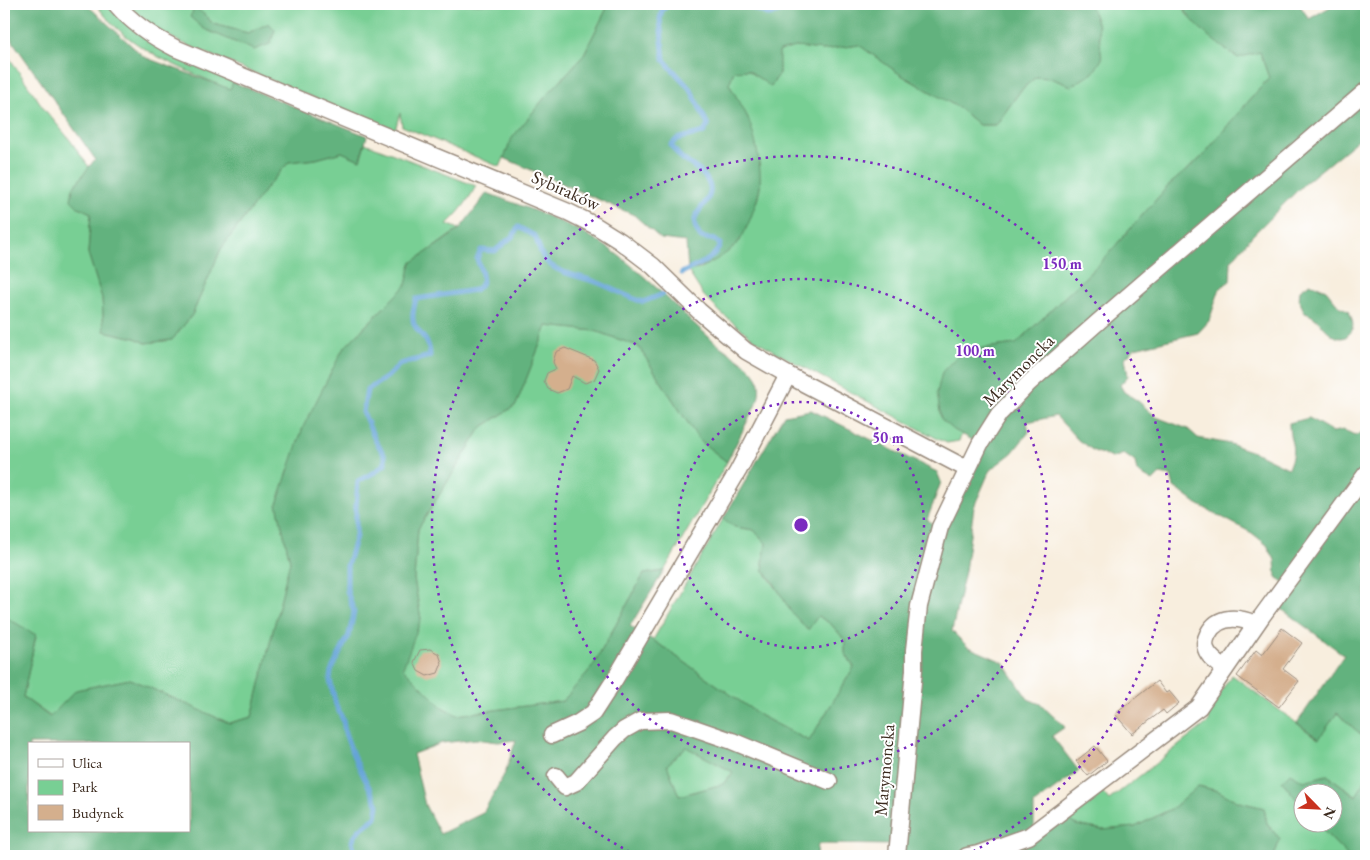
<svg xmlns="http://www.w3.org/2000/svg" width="1370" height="860" font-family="'EB Garamond',serif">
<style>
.green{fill:#78cf94;stroke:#5a7c59;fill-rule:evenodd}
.forest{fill:#62b27e;stroke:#4e6e4e;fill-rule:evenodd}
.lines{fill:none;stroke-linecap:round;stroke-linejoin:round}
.stream{stroke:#65a4d7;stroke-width:5}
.building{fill:#d4af8d}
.minor-casing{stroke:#9a8c7e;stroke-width:19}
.minor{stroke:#fff;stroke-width:16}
.ring{fill:none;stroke:#7b2cbf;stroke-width:2.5;stroke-dasharray:2.5 5}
.labels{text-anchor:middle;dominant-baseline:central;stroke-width:4;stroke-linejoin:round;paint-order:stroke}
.street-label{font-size:18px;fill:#3b2a1e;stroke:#fff}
.centre{fill:#7b2cbf;stroke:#fff;stroke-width:2.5}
.ring-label{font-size:15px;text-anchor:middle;font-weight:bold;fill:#7b2cbf;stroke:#fff;stroke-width:4;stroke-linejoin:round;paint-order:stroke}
</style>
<rect width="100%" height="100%" fill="#fff"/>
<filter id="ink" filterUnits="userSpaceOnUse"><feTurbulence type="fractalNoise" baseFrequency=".02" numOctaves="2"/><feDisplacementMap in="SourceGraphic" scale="10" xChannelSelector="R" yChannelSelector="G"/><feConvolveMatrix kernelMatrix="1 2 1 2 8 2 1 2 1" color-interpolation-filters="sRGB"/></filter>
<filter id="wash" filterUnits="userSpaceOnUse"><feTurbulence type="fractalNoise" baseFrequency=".0096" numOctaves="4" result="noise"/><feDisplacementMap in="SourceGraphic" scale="20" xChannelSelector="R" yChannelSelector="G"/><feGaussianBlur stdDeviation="1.12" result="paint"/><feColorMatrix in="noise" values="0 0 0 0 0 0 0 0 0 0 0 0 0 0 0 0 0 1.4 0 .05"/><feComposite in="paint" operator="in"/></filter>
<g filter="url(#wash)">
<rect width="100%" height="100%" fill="#f8eede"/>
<g class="green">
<path d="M 96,4 L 106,4 C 143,45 183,61 233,82 L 230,90 C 181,67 127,50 96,4 Z"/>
<path d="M 126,4 L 609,4 L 583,56 L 546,96 L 513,138 L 500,167 L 402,126 L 400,113 L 395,130 L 393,131 L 180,42 L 159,31 ZM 206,16 L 213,24 L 248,33 L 258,28 L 240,45 L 190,17 Z"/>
<polygon points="1090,4 1181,4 1187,15 1260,52 1269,78 1233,119 1202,157 1169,185 1101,262 1016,344 977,349 959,354 954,430 962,434 959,441 947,443 938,439 777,353 751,337 720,312 704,296 688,271 700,269 711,262 740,241 758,198 760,185 758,156 748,118 729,84 734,71 748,70 771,87 779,73 778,51 796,47 823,50 859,45 901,75 959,108 979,125 996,125 1021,90 1036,77 1050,78 1071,86 1098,26"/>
<path d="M 4,50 L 45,110 L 70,140 L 89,167 L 73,188 L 78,207 L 91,213 L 88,253 L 102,298 L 104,331 L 135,338 L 146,343 L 172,340 L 192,315 L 221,249 L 267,187 L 289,162 L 316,159 L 342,152 L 360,160 L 365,143 L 476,186 C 468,201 459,213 447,224 L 459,229 L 412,263 L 406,285 L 343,349 L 277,504 L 290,561 L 252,717 L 229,723 L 130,679 L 76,690 L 51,717 L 23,697 L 36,636 L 4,616 Z"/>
<polygon points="547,326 595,331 638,346 699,440 727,462 664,571 644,574 593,666 563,701 457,715 442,707 402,668 421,619 414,579 418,529 481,428 516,405"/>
<polygon points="723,519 735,527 754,530 766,543 763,563 764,571 807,630 818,616 831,624 845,640 845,653 854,667 809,741 761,716 653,640"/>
<polygon points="1232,675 1318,739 1337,713 1366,739 1366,779 1357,796 1327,775 1304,781 1282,781 1302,806 1302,822 1316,823 1348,856 1274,856 1280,839 1267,824 1264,808 1239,802 1218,791 1199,786 1173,808 1135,827 1103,830 1076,825 1061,811 1096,784 1109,800 1210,721 1205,714"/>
<polygon points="686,747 733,772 723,784 679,796 667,765"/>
</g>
<g class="forest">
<polygon points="4,4 86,4 144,57 230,89 233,82 367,136 360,160 342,152 316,159 289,162 267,187 221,249 192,315 172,340 146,343 135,338 104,331 102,298 88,253 91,213 78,207 71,200 73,188 95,159 4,29"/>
<path d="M 609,4 L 1090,4 L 1098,26 L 1102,59 L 1093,73 L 1071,86 L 1050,78 L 1036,77 L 1021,90 L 996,125 L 979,125 L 959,108 L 901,75 L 859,45 L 823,50 L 796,47 L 779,51 L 779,73 L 771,87 L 748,70 L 734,71 L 729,84 C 735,95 743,107 748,118 C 755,136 762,167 760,186 C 759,198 747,230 740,240 C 730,254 704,268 688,271 L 686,242 L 661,239 L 634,215 L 504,158 L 512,138 L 546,96 L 583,56 Z"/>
<path d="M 1181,4 L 1299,4 L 1309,19 L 1335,4 L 1366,4 L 1366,133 L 1305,183 L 1251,237 L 1231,261 L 1230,281 L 1220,288 L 1209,321 L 1198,333 L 1135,348 L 1125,358 L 1128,376 L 1120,385 L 1124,392 L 1138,401 L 1156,417 L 1188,429 L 1198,438 L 1230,444 L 1259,454 L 1288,468 C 1298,446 1289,444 1289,423 L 1309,418 L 1333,432 L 1343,430 L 1356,435 L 1366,431 L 1366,739 L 1337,713 L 1319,739 L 1297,723 L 1344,655 L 1280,608 L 1270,621 L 1262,616 L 1286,584 L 1276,577 L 1275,560 L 1267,545 L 1252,533 L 1197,504 L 1174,487 L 1171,476 L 1160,474 L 1153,481 L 1137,472 L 1135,462 L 1124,454 L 1112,458 L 1094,451 L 1078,440 L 1056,416 L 1027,422 L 1029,432 L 1012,453 L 990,470 L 974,507 L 965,571 L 952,631 L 968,647 L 1003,662 L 1028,699 L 1040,704 L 1065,727 L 1052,736 L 1079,771 L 1034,804 L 1034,831 L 1061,811 L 1076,825 L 1103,830 L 1135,827 L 1173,808 L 1198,786 L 1218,791 L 1239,802 L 1264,808 L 1267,824 L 1280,839 L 1274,856 L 897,856 L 897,845 L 818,844 L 817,856 L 4,856 L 4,616 L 36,635 L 23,697 L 50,717 L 76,690 L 130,679 L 229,723 L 252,717 L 290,561 L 277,504 L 303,427 L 343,349 L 406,285 L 411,263 L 459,230 L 487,193 C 519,205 551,216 582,232 C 634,259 672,306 716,343 C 728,353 750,364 757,377 C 760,385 760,392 758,400 L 727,462 L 699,440 L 638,346 L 595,331 L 547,326 L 516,405 L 481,428 L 418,529 L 414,579 L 421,619 L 403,668 L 442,707 L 457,715 L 563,701 L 593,666 L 644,574 L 664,571 L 630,626 L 653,640 L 761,716 L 809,741 L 854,667 L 845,653 L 845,640 L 831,624 L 818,616 L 808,630 L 791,612 L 774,583 L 764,571 L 763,563 L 766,543 L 754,530 L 735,527 L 723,519 L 784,415 L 811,410 L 937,472 L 941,482 L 927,520 L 940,527 L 980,444 L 954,430 L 941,419 L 937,393 L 942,372 L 959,354 L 977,349 L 1016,344 L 1101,262 L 1169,185 L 1202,157 L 1233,119 L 1269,78 L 1260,52 L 1238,58 C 1217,44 1193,26 1181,4 ZM 476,739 L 498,742 L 516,740 L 505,773 L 483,813 L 440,834 L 425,805 L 413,754 L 442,743 ZM 29,744 L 189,744 L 189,831 L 29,831 ZM 686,747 L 733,772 L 733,773 L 723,784 L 679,796 L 667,765 Z"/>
<polygon points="195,7 206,16 213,24 248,33 269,23 275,30 270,44 254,50 204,29 190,17"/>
<path d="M 1310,283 L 1326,290 L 1339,306 L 1349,311 C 1351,317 1356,327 1350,333 C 1337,349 1322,322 1312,316 C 1310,315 1308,314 1305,313 L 1299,300 L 1300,290 Z"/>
<polygon points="1290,773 1304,781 1327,775 1356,796 1366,779 1366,856 1348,856 1316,823 1332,822 1332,792 1302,792 1302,806 1282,781"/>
</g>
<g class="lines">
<g class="stream">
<path d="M 670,4 L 662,10 L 660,19 L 664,60 L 691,90 L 708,125 L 704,132 L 677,139 L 671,145 C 675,151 680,158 687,162 C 695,168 705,173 709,184 C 716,201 691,210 695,226 C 696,230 699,234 700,237 L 715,240 L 720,244 C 715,261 696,265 682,273"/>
<polyline points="742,4 770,15 790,8 796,4"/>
<path d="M 376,856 L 371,852 L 358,852 L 354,849 L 352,841 L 359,830 L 376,817 L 378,805 L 353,755 L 345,733 L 343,720 L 336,705 L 330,680 L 331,671 L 349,635 L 354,612 L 347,591 L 347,566 L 356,536 L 356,507 L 358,481 L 375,472 L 385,464 L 385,456 L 375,440 L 363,412 L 367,390 L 387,377 L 400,364 L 430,356 C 430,338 420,337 414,324 C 411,316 414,307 416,299 L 475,290 C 488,282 481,271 477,259 L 481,250 L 495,251 L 514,235 L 518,227 L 535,236 C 539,246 541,258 549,264 C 563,275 581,276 596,282 C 612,288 627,297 643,302 L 663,294"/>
</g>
</g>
<g id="blocks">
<g class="building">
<polygon points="565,348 594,360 599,369 594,380 585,383 572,376 567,389 557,393 548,389 544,381 547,373 556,369 553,362 556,352"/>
<polygon points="1282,628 1302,643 1283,669 1299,681 1279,707 1237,676 1256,650 1262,655"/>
<polygon points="430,649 439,654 442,663 438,673 427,676 418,671 414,662 420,650"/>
<polygon points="1157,681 1166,693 1169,691 1179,703 1166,714 1163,710 1132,734 1115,714"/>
<polygon points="1095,746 1107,761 1088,776 1076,761"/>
</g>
</g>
</g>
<g filter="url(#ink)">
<use href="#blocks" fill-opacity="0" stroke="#9a8c7e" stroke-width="1"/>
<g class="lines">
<g class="minor-casing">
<g id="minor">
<path d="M 116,4 C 132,23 153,37 175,48 L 568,212 L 596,226 L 620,241 L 653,266 L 699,311 L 746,351 L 788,375 L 967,469"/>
<path d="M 1225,669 C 1219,664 1209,658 1206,649 C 1204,644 1206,638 1208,634 C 1218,614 1239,617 1256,624"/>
<polyline points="552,735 578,723 593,713 615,679 738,471 788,375"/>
<polyline points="556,776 565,787 576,782 615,738 624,730 640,721 671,720 732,741 829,781"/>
<polyline points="897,856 914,670 914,650 919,606 940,527 980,444 999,414 1029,383 1098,322 1366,91"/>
<polyline points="967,856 978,854 1029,836 1199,707 1262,616 1366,474"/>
</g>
</g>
<use href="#minor" class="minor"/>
</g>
</g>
<g class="ring">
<circle cx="801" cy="525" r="123"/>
<circle cx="801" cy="525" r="246"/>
<path d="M636 855A369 369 0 1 1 966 855"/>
</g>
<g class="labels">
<g class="street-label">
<text transform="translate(566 190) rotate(24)">Sybiraków</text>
<text transform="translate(1018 370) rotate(-45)">Marymoncka</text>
<text transform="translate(884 770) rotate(-85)">Marymoncka</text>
</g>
</g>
<circle cx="801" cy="525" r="8" class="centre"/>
<g class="ring-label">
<text x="1062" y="269">150 m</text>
<text x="975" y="356">100 m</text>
<text x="888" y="443">50 m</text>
</g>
<rect width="1370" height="860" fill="none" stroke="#fff" stroke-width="20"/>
<rect x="28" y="742" width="162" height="90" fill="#ffffff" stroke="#b1aaa5"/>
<rect x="38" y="759" width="25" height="8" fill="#ffffff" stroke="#b1aaa5"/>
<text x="72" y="768" font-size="15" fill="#3b2a1e">Ulica</text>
<rect x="38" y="780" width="25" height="15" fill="#78cf94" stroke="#b1aaa5"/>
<text x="72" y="792" font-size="15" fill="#3b2a1e">Park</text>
<rect x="38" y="805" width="25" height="15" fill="#d4af8d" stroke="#b1aaa5"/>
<text x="72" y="818" font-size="15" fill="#3b2a1e">Budynek</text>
<g transform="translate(1318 808) rotate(114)"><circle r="24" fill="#ffffff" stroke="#b1aaa5"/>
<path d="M0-4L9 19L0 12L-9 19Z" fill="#c8321e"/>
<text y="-8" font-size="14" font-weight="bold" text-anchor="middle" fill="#3b2a1e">N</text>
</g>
</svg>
